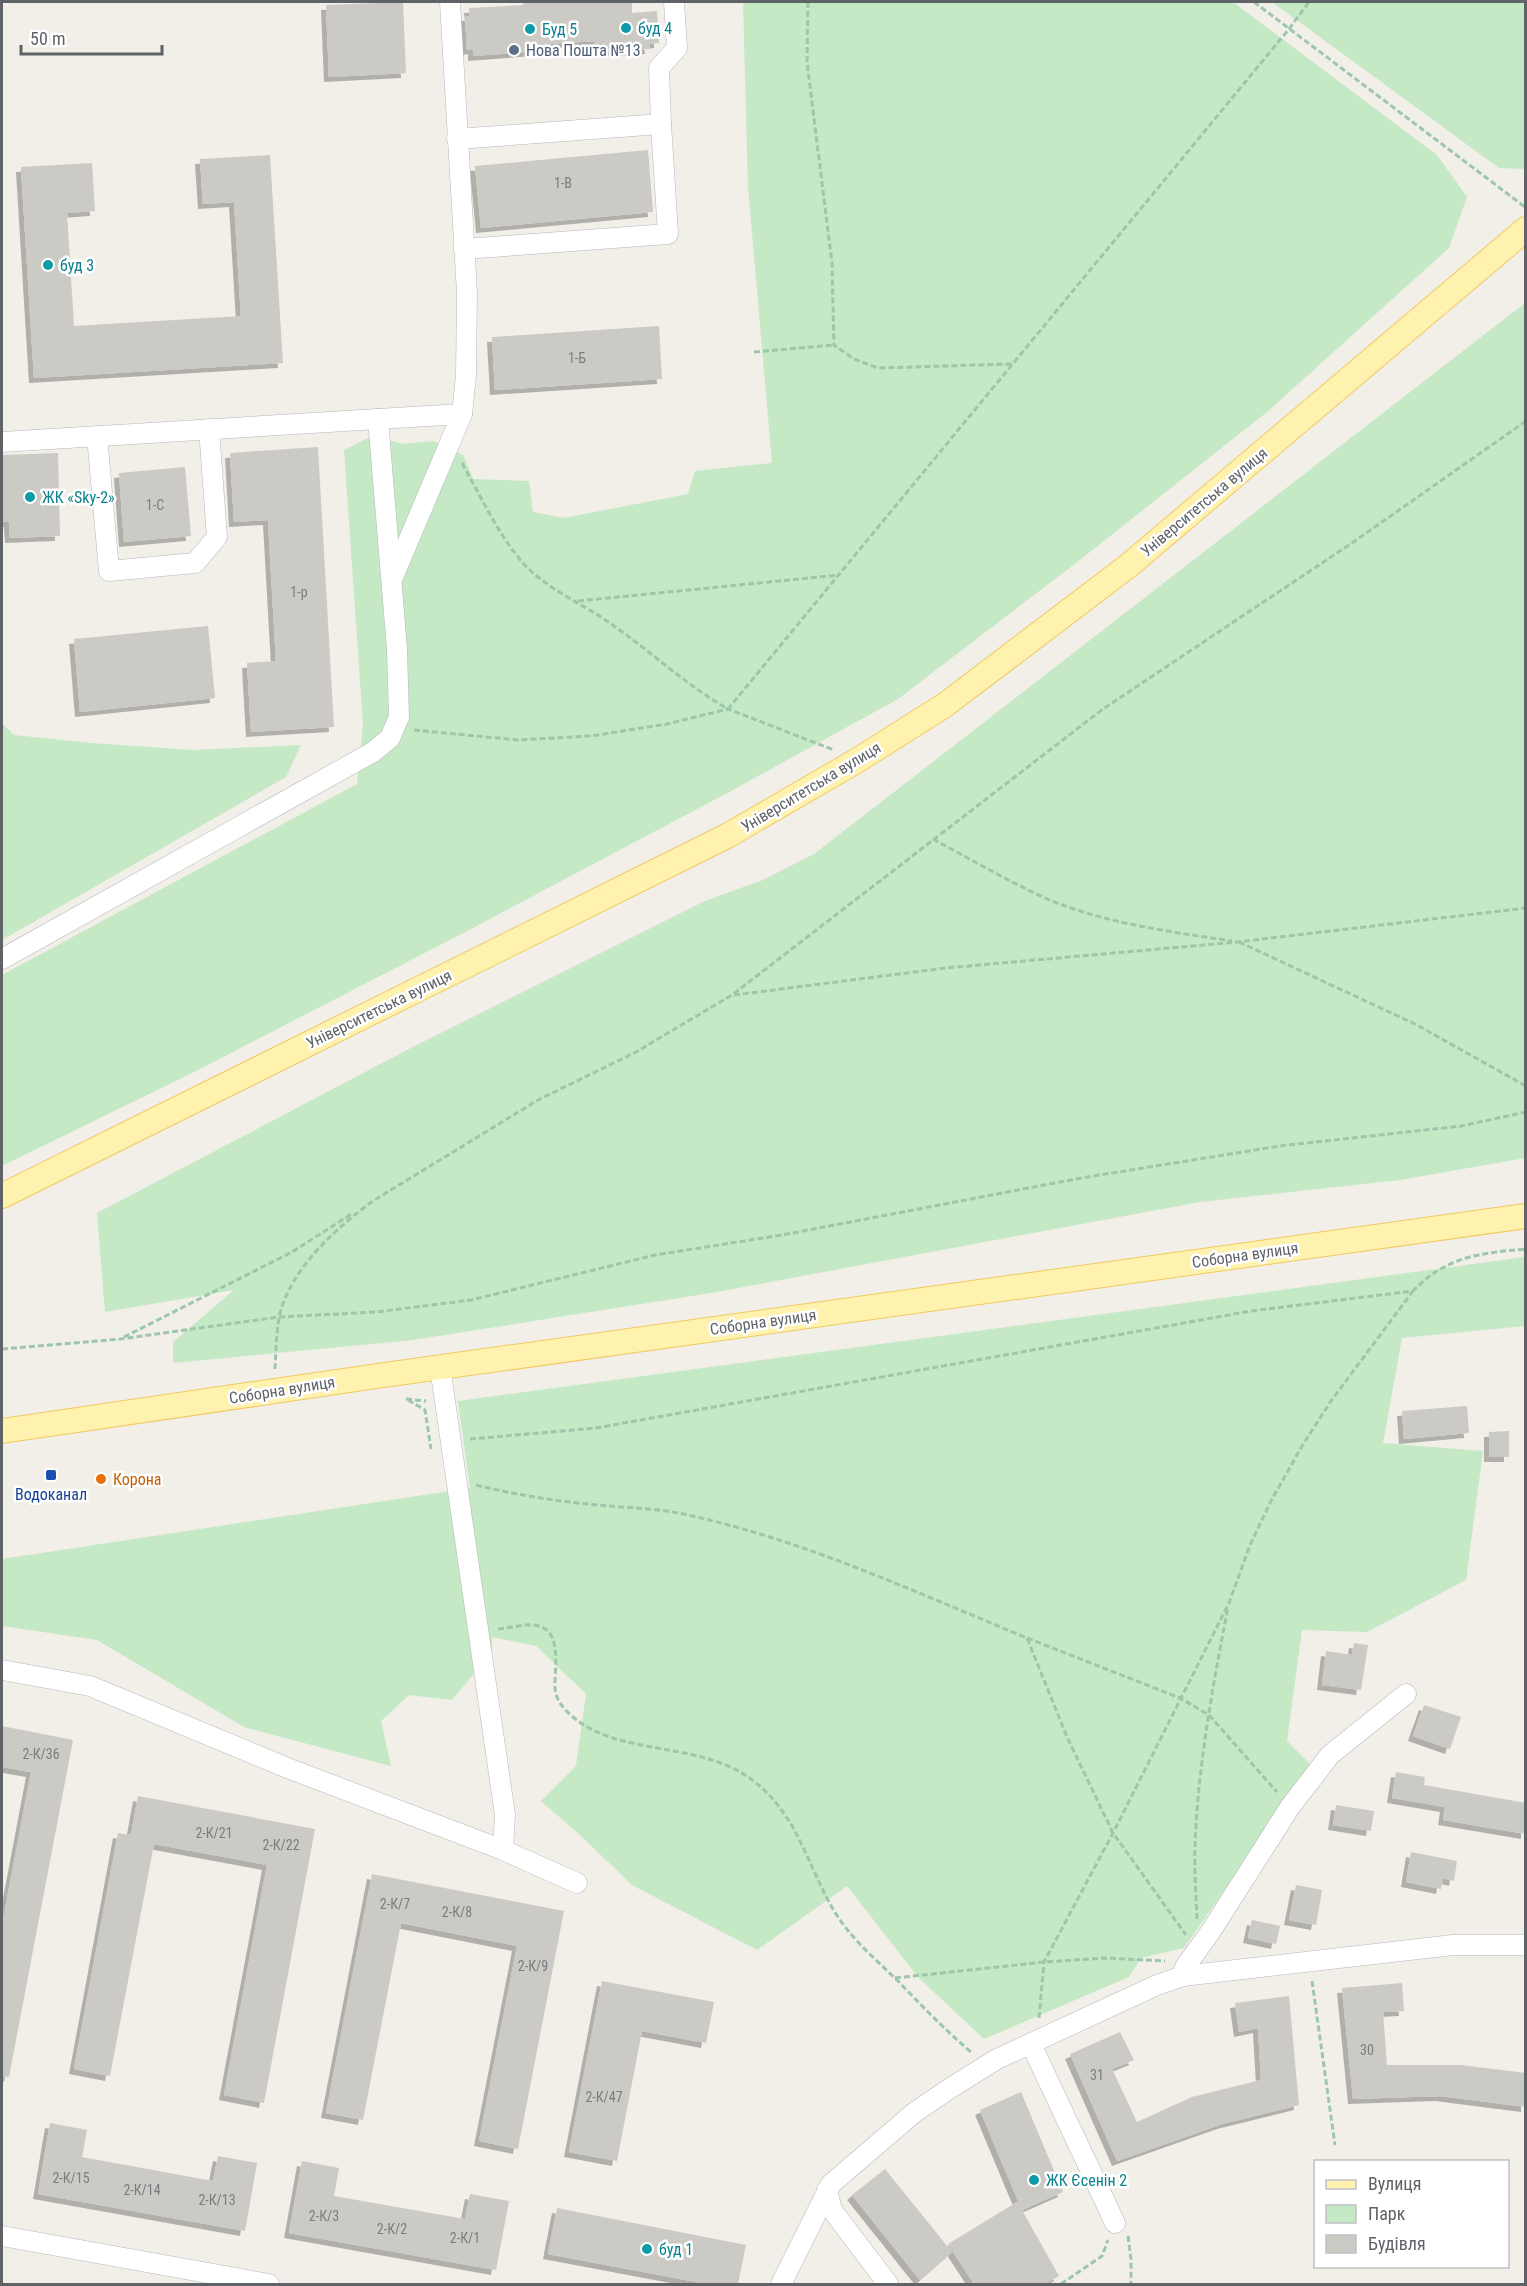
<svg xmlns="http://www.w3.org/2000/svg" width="1527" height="2286" font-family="'Roboto Condensed',sans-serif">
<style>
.green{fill:#c5e8c5}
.building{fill:#cccac5;filter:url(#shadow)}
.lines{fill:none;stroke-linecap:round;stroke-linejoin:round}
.minor-casing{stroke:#b5b8bc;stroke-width:21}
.major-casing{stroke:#f2c960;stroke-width:26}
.path{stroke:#9cc7a9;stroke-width:3;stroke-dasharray:6 3;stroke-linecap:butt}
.minor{stroke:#fff;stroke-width:20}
.major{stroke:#fff2af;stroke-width:24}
.culture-dot{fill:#0f9aa8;stroke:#fff;stroke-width:2}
.service-dot{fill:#5c6f8a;stroke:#fff;stroke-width:2}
.transit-dot{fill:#1a4fb4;stroke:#fff;stroke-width:2}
.food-dot{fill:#e8710a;stroke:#fff;stroke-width:2}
.labels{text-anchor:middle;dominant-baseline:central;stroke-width:5;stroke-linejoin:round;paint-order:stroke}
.number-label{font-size:14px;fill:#7a7d7f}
.culture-label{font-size:16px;fill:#0d838f;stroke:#fff;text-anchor:start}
.service-label{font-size:16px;fill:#4e5e75;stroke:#fff;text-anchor:start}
.street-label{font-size:16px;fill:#5f6368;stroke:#fff}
.food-label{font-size:16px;fill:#c56008;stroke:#fff;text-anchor:start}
.transit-label{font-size:16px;fill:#164399;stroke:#fff}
</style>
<defs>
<filter id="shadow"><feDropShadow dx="-5" dy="5" stdDeviation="0" flood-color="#0004"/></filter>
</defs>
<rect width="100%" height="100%" fill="#f1efe8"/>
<g class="green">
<polygon points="743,2 1233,2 1437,155 1467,197 1449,248 1267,412 1076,563 898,699 731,791 469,930 198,1070 2,1166 2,975 357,784 363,724 344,450 372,436 403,444 434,441 464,456 473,479 529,481 533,512 564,518 688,494 695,471 772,463 748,187"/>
<polygon points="1272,2 1525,2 1525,169 1499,168"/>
<polygon points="1525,303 1525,1158 1400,1180 1200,1202 711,1293 413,1340 173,1363 173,1342 234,1290 105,1312 97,1213 407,1050 705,901 763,880 814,854"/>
<polygon points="2,723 14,735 91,743 193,750 301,745 286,777 2,940"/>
<polygon points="1525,1257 1525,1326 1402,1338 1383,1443 1483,1451 1466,1580 1367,1632 1302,1630 1287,1741 1311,1765 1184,1948 1141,1958 1129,1977 984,2039 918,1977 847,1886 757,1950 632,1885 579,1834 541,1801 576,1766 586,1694 536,1646 492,1637 492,1652 452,1700 409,1695 381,1721 391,1766 244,1727 97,1640 2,1626 2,1559 470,1488 458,1401"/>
</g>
<g class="building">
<polygon points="403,2 406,73 329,77 326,5"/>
<polygon points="523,2 632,2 632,13 657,11 659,43 649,44 650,49 605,52 604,44 595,44 594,41 537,45 537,51 473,56 473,49 467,50 465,16 470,16 469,8 523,5"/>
<polygon points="648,150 653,212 481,228 475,166"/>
<polygon points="270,155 283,363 34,378 21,167 92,163 95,211 67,213 74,326 241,316 234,202 203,204 200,159"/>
<polygon points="659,326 662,379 495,390 492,337"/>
<polygon points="318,447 334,727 251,732 247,663 276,661 268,520 234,522 230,453"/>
<polygon points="58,453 60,536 10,538 9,522 2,522 2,455"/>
<polygon points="185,467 191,536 124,542 119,473"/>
<polygon points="208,626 215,698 80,712 74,639"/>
<polygon points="1467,1406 1469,1433 1404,1439 1402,1411"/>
<polygon points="1509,1431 1509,1457 1489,1457 1489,1432"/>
<polygon points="1354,1643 1368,1645 1361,1690 1322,1685 1326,1651 1352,1655"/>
<polygon points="1424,1705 1461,1717 1450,1749 1413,1736"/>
<polygon points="2,1726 73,1740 9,2077 2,2076 2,1925 31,1772 2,1767"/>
<polygon points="1396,1772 1425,1777 1424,1785 1526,1803 1526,1834 1443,1820 1445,1807 1392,1798"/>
<polygon points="138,1796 315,1829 264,2103 224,2095 267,1865 154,1844 110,2076 74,2069 118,1833 131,1835"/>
<polygon points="1336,1805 1374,1811 1371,1831 1333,1825"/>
<polygon points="1411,1852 1457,1861 1454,1881 1443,1878 1441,1889 1406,1882"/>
<polygon points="372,1874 564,1911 518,2149 479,2141 517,1946 401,1923 363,2120 326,2113"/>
<polygon points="1296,1885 1322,1890 1316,1925 1289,1920"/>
<polygon points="1252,1920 1280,1926 1276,1944 1248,1938"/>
<polygon points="602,1981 714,2002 706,2043 642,2031 617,2161 569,2152"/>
<polygon points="1402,1983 1404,2011 1383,2012 1387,2065 1461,2065 1526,2073 1526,2107 1440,2096 1353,2099 1342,1988"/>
<polygon points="1289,1996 1299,2105 1222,2124 1117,2161 1070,2054 1120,2032 1134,2060 1112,2069 1137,2122 1192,2097 1261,2080 1258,2028 1239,2032 1235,2003"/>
<polygon points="1021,2092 1063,2192 1022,2210 1059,2276 1045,2284 974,2284 948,2244 1017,2202 1021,2208 980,2110"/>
<polygon points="50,2123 87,2130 82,2157 213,2181 218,2156 257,2163 245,2231 38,2194"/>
<polygon points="302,2161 339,2168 334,2196 465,2219 470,2194 509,2201 496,2270 289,2233"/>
<polygon points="885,2169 952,2252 920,2280 852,2195"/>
<polygon points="557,2208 746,2245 738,2284 707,2284 548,2254"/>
</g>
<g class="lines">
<g class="minor-casing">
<g id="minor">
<polyline points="457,139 661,124 659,68 677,48 674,2"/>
<polyline points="464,249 668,234 661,124"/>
<polyline points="97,436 109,571 195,563 217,537 209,429"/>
<polyline points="2,442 378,419"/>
<polyline points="393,577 462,414"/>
<polyline points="2,959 373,752 390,738 399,717 397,649 378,419 462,414 466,375 467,293 450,2"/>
<polyline points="440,1367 505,1815 503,1850"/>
<polyline points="2,1670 90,1686 290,1769 503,1850 577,1883"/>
<polyline points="1183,1976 1185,1967 1211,1931 1290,1807 1330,1755 1406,1694"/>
<polyline points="1031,2044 1115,2223"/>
<polyline points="827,2190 832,2210 888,2284"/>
<polyline points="2,2236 269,2284"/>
<polyline points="781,2284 831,2184 915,2112 952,2087 997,2059 1157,1985 1183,1976 1453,1945 1526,1945"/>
</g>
</g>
<g class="major-casing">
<g id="major">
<polyline points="2,1196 727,836 858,760 945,705 1128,566 1526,229"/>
<polyline points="2,1431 377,1376 1526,1216"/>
</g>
</g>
<g class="path">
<polyline points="808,2 807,62 832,263 834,345 854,359 878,368 1012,364"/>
<polyline points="1254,2 1525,207"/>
<polyline points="754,352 834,345"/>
<path d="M 462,463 C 480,495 495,528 518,557 C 541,587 580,602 610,623 C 650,651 686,685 728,709 L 1289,29 L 1309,2"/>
<polyline points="578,601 839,575"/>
<polyline points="414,730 518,740 591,736 667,724 728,709 834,750"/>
<path d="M 933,839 C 972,860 1011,883 1052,901 C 1109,924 1172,932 1232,941"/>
<polyline points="1239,942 1415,1024 1526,1086"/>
<polyline points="734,995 946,968 1237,942 1526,908"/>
<polyline points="124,1337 292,1252 353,1213"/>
<polyline points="2,1349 120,1339 279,1317 376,1312 471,1300 655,1255 782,1235 1081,1178 1280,1146 1461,1126 1526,1112"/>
<path d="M 275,1369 C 276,1353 276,1335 279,1318 C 288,1271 336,1228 373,1201 L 538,1100 L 636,1052 L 732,995 L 1103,709 L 1352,543 L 1526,421"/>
<polyline points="406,1399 426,1401"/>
<polyline points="408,1400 425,1410 431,1449"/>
<path d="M 470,1439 L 596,1428 L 1251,1311 L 1413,1291 C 1447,1256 1480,1253 1526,1249"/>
<path d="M 476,1485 C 516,1495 556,1501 597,1505 C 627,1508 658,1508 688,1515 C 806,1541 915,1592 1027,1638 L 1067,1737 L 1113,1833 L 1186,1935"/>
<path d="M 498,1629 C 510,1628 522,1624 534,1625 C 564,1628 554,1670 555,1688 C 556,1701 564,1709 573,1717 C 622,1758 700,1739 755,1782 C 801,1819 808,1871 838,1917 C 854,1941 876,1960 897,1980 C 921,2005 945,2030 972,2053"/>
<polyline points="1027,1638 1180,1698 1209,1715 1277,1792"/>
<path d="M 1197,1919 C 1196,1894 1194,1869 1195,1845 C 1198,1765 1213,1685 1228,1607"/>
<polyline points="895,1978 1044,1962 1104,1958 1165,1961"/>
<polyline points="1312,1981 1335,2145"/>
<polyline points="1039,2018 1044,1962 1113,1833 1229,1603 1250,1545 1271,1501 1302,1446 1331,1401 1413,1291"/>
<polyline points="1128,2236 1131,2259 1131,2284"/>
<polyline points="1061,2284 1102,2256 1108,2240"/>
</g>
<use href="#minor" class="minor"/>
<use href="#major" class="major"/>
</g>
<g class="culture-dot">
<circle cx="626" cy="28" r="6"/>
<circle cx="530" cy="29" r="6"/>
<circle cx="48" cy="265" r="6"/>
<circle cx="30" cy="497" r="6"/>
<circle cx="1034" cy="2180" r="6"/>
<circle cx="647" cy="2249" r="6"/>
</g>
<circle class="service-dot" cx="514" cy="50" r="6"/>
<rect class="transit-dot" x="45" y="1469" width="12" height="12" rx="3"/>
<circle class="food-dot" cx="101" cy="1479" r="6"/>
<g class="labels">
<g class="number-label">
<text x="563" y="183">1-В</text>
<text x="577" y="358">1-Б</text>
<text x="155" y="505">1-С</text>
<text x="299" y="592">1-р</text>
<text x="41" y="1754">2-К/36</text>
<text x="214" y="1833">2-К/21</text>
<text x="281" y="1845">2-К/22</text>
<text x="395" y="1904">2-К/7</text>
<text x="457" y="1912">2-К/8</text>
<text x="533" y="1966">2-К/9</text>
<text x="1367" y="2050">30</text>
<text x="1097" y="2075">31</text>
<text x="604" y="2097">2-К/47</text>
<text x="71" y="2178">2-К/15</text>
<text x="142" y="2190">2-К/14</text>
<text x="217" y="2200">2-К/13</text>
<text x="324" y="2216">2-К/3</text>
<text x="392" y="2229">2-К/2</text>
<text x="465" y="2238">2-К/1</text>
</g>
<g class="culture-label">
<text x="638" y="28">буд 4</text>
<text x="542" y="29">Буд 5</text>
<text x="60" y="265">буд 3</text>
<text x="42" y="497">ЖК «Sky-2»</text>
<text x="1046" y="2180">ЖК Єсенін 2</text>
<text x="659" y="2249">буд 1</text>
</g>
<g class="service-label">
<text x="526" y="50">Нова Пошта №13</text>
</g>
<g class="street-label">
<text transform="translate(1204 502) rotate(-40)">Університетська вулиця</text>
<text transform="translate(811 787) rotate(-31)">Університетська вулиця</text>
<text transform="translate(379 1009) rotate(-26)">Університетська вулиця</text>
<text transform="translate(1245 1255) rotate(-8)">Соборна вулиця</text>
<text transform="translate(763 1322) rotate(-8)">Соборна вулиця</text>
<text transform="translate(282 1390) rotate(-9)">Соборна вулиця</text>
</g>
<g class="food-label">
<text x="113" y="1479">Корона</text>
</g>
<g class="transit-label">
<text x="51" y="1494">Водоканал</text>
</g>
</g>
<rect width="1527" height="2286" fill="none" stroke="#5f6368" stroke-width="6"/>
<rect x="1314" y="2160" width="195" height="108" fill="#ffffff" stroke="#bfc1c3" stroke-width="1.5"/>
<rect x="1326" y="2180" width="30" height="9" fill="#fff2af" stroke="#bfc1c3" stroke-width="1.5"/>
<text x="1368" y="2190" font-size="18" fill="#5f6368">Вулиця</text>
<rect x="1326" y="2205" width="30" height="18" fill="#c5e8c5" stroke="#bfc1c3" stroke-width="1.5"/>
<text x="1368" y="2220" font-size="18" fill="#5f6368">Парк</text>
<rect x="1326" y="2235" width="30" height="18" fill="#cccac5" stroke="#bfc1c3" stroke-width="1.5"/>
<text x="1368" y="2250" font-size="18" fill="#5f6368">Будівля</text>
<path d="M21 45v9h141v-9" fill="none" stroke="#5f6368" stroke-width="3"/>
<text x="30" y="45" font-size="18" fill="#5f6368" stroke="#ffffff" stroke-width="4.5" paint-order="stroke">50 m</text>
</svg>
